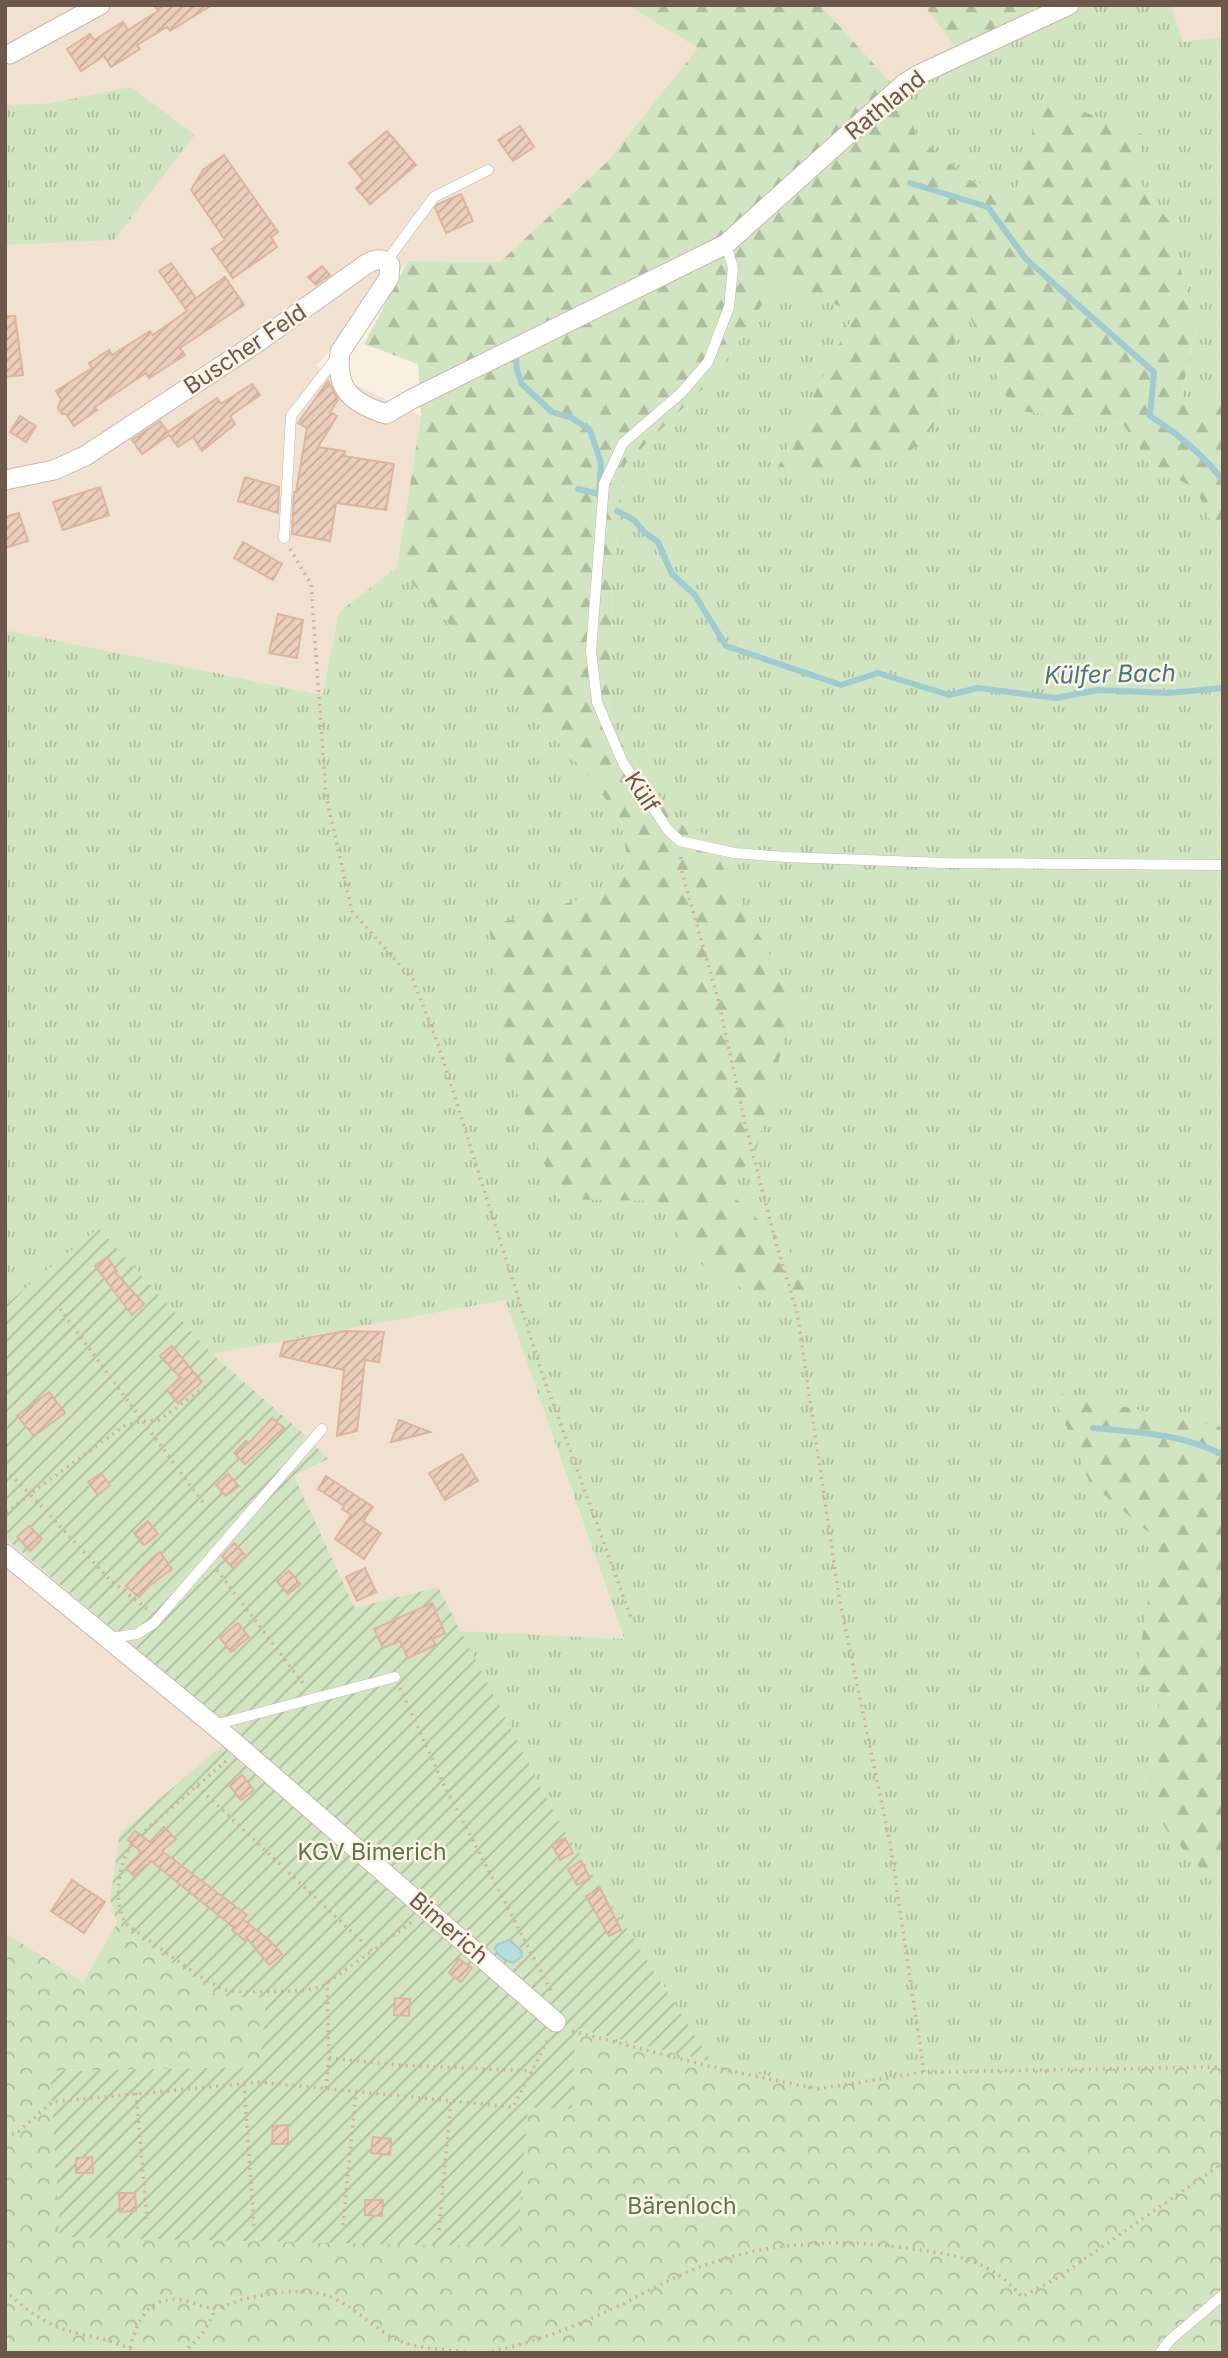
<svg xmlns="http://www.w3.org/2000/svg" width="1228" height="2358" font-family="Inter,sans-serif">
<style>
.residential{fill:#f0e1d1}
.grass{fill:url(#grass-tufts)}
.forest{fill:url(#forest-firs)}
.park{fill:url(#park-crowns)}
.garden{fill:url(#garden-furrows)}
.water{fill:#b9dce1;stroke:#a0cbd1;stroke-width:2}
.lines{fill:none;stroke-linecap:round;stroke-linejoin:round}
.stream{stroke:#a0cbd1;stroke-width:6}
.building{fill:url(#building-hatch);stroke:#ddb49e;stroke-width:2}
.lane-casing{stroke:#c9b7aa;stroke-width:11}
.street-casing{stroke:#c9b7aa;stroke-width:21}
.path{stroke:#d0b1a0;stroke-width:3.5;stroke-dasharray:2 5;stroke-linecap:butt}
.lane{stroke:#fff;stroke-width:10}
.street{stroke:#fff;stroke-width:19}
.labels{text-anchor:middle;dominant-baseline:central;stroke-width:5;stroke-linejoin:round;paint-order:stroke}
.street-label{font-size:23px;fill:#6e574b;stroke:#fdf4e7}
.park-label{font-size:23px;fill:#577947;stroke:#fdf4e7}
.water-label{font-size:24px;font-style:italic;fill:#477880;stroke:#fdf4e7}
</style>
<defs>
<pattern id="grass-tufts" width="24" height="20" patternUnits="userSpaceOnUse" patternTransform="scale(1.75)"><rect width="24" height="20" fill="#d1e5c2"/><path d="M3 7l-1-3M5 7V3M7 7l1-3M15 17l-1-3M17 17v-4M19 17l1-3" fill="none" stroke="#aebca0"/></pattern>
<pattern id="forest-firs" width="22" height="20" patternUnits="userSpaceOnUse" patternTransform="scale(1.75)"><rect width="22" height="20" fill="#d1e5c2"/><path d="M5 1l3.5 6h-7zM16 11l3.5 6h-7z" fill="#aebca0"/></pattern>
<pattern id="park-crowns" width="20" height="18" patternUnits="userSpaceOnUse" patternTransform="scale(1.75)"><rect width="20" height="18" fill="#d1e5c2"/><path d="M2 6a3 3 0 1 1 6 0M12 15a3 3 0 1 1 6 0" fill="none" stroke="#aebca0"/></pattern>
<pattern id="garden-furrows" width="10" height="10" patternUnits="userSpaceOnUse" patternTransform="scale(1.75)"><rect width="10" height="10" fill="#d1e5c2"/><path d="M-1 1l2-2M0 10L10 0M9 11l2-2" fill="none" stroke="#aebca0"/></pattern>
<pattern id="building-hatch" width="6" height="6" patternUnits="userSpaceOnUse" patternTransform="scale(1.75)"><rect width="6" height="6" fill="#eccebc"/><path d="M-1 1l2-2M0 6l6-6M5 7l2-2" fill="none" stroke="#c3aa9b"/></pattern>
</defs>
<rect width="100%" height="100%" fill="#f9f0e2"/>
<g class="residential">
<polygon points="5,5 627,5 699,48 606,163 500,262 408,261 316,366 421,416 397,567 339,612 324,695 5,630"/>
<polygon points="820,5 924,5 957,50 893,85"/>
<polygon points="1171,5 1223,5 1223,36 1183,42"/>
<polygon points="505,1300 624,1640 460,1631 438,1587 355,1609 294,1476 328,1460 305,1435 212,1354"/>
<polygon points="5,1538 118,1634 232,1716 236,1725 233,1734 110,1899 117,1923 83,1983 5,1933"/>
</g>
<g class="grass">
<polygon points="1085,5 1171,5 1183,42 1223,36 1223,405 1181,397 1196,331 1169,221 1135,177 1015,194 970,180 916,135 905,91"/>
<polygon points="131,87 195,135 114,240 5,245 5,105 46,104"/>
<polygon points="777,282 856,311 773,477 943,415 942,369 969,314 1069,419 1122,423 1151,465 1196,489 1223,546 1223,2067 924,2072 818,2089 712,2062 559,1822 460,1631 624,1639 505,1300 212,1354 99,1228 5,1305 5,630 323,695 339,612 397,567 584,770 621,820 628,863 602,893 489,926 695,1260 723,1187 706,835 677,821 609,726 612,580 625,463 716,376"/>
</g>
<g class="forest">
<polygon points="627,5 820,5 893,85 905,91 916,135 970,180 1015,194 1043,96 1144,135 1135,177 1169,221 1196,331 1181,396 1223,405 1223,546 1196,489 1151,465 1122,423 1069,419 1012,409 969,315 942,369 943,415 911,451 862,469 773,477 855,312 777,282 716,376 625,464 612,580 609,726 677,821 706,835 794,1001 754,1158 723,1187 786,1245 810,1291 746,1291 695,1260 658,1201 558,1199 506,1064 489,926 602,893 628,863 621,820 584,770 397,567 421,416 418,364 364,344 408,261 500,262 606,163 698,48"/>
<polygon points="924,5 1054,5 957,50"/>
<polygon points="1052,1392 1223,1427 1223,1872 1209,1878 1168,1832 1147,1799 1161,1692 1136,1675 1158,1540 1090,1483"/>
</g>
<polygon class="park" points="117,1923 219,1995 266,1998 261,2067 50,2071 61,2237 528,2107 575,2039 578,2029 818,2088 924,2072 1223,2067 1223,2353 5,2353 5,1933 83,1982"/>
<polygon class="garden" points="99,1228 212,1354 305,1435 328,1459 294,1476 355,1608 438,1587 559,1822 712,2062 578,2029 575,2039 572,2109 528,2107 517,2247 60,2237 50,2071 260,2067 266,1998 219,1996 117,1923 110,1899 120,1833 226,1742 233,1734 236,1725 232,1717 223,1718 214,1715 5,1538 5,1305"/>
<path class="water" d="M 510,1940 L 522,1952 L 521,1957 L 513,1963 C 504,1960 498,1957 495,1948 L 498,1944 Z"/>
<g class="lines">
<g class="stream">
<path d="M 910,183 L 988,207 L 1026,259 L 1154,372 L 1150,416 C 1174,431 1206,457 1223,481"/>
<polyline points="516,358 517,370 522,384 552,412 572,418 590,430 601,463 599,494 578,489"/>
<polyline points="617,511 634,520 644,532 658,542 672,574 695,595 726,646 841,685 878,673 949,695 978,688 1056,698 1098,690 1168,693 1223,688"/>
<path d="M 1093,1428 C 1137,1432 1183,1434 1223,1455"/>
</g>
</g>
<g class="building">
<polygon points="154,5 212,5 170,31 167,27 137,45 140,49 111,67 104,56 81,71 67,49 90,34 94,40 123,22 128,30 158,11"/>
<polygon points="520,126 534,147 513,161 498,140"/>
<polygon points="387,131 416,165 370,204 356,188 364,181 349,163"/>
<polygon points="224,155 278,232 271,237 277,247 233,278 212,249 225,240 191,190 203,170"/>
<polygon points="461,194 473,221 446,233 435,208 438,204"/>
<polygon points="171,263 196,298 225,277 244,305 180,348 185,355 149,378 146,373 95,407 97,410 74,426 66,414 62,414 58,408 61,399 56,391 92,368 89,363 109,350 112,355 150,331 153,335 187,311 159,271"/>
<polygon points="322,266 330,275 316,285 308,277"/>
<polygon points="5,316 15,316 23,375 5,377"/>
<polygon points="328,381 338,400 330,412 337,416 318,447 345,451 344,456 394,464 386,510 336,503 330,541 292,534 294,492 296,492 307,428 298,423"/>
<polygon points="252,384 260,395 230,416 235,424 202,451 193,437 178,447 169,435 142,454 132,440 160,421 168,432 217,398 221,404"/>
<polygon points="20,416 36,426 26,442 10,432"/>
<polygon points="245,477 279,487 278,513 238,501"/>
<polygon points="100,487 109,515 63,530 53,502"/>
<polygon points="19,513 28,541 5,548 5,517"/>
<polygon points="243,542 282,564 273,580 234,558"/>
<polygon points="278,614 303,620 297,658 269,653"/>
<polygon points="107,1257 117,1271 115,1272 144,1304 132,1315 95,1266"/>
<polygon points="345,1331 384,1332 379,1362 365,1360 357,1431 337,1436 344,1370 280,1356 284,1342"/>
<polygon points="172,1346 202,1382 178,1403 167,1390 181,1378 160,1356"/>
<polygon points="49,1392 65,1413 34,1436 17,1416"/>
<polygon points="272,1418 284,1428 245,1464 234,1453 246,1441 248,1444"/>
<polygon points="399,1420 430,1432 391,1442"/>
<polygon points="462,1454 478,1481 445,1500 429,1473"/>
<polygon points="101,1473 110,1485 98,1495 88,1482"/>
<polygon points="228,1474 239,1486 226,1496 216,1485"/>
<polygon points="326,1476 373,1507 363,1521 381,1533 364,1559 335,1539 351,1515 342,1509 344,1506 318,1489"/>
<polygon points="148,1521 158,1534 144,1545 134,1533"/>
<polygon points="29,1526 42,1539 30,1551 17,1537"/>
<polygon points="234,1543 246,1556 233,1568 222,1556"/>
<polygon points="160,1552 172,1569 149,1586 139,1597 126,1586 150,1560"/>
<polygon points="365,1568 376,1592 357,1601 346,1577"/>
<polygon points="289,1571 300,1584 288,1594 277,1581"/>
<polygon points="432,1603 445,1633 432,1639 436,1645 408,1658 400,1641 383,1648 374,1629"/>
<polygon points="238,1623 249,1637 231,1652 220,1638"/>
<polygon points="242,1775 254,1790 241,1800 229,1785"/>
<polygon points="164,1827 176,1839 162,1851 247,1915 243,1919 271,1942 282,1954 269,1965 246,1937 244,1940 232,1930 235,1925 233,1927 151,1861 134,1876 126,1868 141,1852 128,1840 135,1831 150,1842"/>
<polygon points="565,1838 573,1853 560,1860 552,1845"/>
<polygon points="581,1861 590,1878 577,1885 568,1869"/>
<polygon points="72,1880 105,1902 84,1933 51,1911"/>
<polygon points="600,1888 621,1930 609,1936 586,1896"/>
<polygon points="459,1959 472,1968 461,1982 449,1973"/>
<polygon points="395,1998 410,1999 409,2016 394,2015"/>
<polygon points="288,2125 288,2144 272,2144 273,2126"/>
<polygon points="373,2137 391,2139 390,2155 371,2153"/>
<polygon points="92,2157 93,2173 76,2173 76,2158"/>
<polygon points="119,2193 135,2193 136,2211 120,2212"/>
<polygon points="365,2200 383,2200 382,2216 365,2215"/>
</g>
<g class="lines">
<g class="lane-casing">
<g id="lane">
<polyline points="726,244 733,268 729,307 708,362 681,393 623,443 604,484 591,651 597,702 623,763 668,830 680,841 734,853 786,857 944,863 1223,865"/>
<polyline points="386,262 434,197 488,170"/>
<polyline points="284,538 291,416 336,358"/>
<polyline points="110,1638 137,1634 154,1623 322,1429"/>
<polyline points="214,1725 395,1677"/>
<polyline points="1160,2353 1170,2340 1223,2295"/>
</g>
</g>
<g class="street-casing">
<g id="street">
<polyline points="10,54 100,5"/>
<path d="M 5,480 L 54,470 L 85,456 L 255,344 L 365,265 C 374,259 382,257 390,265 L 389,278 L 340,352 C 335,390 352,403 386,414 L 412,399 L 726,244 L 904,84 L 918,75 L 1069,5"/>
<polyline points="5,1554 229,1738 556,2022"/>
</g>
</g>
<g class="path">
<polyline points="290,549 311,584 326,796 352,911 413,980 438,1044 542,1373 631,1618"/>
<polyline points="681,857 681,869 718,999 745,1123 774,1236 797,1312 839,1597 890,1843 924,2072"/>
<polyline points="60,1309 204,1504"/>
<polyline points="5,1470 30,1494 5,1514"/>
<polyline points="217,1570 305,1686"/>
<polyline points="147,1609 109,1579 30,1494 124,1426 142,1421 159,1420 208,1385"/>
<polyline points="400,1688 444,1785 551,1991"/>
<path d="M 226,1761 L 134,1840 C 119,1861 112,1901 126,1924 L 199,1976 L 224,1990 L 244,1992 L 301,1991 L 321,1987 L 372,1951"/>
<polyline points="197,1786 372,1951 413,1921"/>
<polyline points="572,2031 712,2067 818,2089 924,2072 1223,2067"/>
<polyline points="329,2058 396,2065 532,2071"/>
<polyline points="244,2084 254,2226"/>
<polyline points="326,2088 329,2058 327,1982"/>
<polyline points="136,2093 147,2219"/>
<polyline points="5,2135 16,2134 52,2102 260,2082 513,2107 549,2038"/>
<polyline points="343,2225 356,2092"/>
<polyline points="439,2230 451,2101"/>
<path d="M 5,2290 C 27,2312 49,2327 80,2334 C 100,2339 119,2341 137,2353"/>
<path d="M 130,2348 C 138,2319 148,2296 182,2300 C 193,2302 204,2308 214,2308 C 224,2308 235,2301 245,2299 C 269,2293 301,2288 325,2295 C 351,2303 370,2326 394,2338 C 416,2350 448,2349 473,2353"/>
<path d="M 183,2353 C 199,2339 209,2328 215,2308"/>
<path d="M 485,2353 C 525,2345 564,2331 601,2314 C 629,2302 655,2286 683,2274 C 756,2242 835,2237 913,2249 C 958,2255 992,2261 1022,2297 L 1057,2278 L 1223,2163"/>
</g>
<use href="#lane" class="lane"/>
<use href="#street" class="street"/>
</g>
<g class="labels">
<g class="street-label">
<text transform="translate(885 105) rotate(-39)">Rathland</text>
<text transform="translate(245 349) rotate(-34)">Buscher Feld</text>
<text transform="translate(642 792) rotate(57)">Külf</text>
<text transform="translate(449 1928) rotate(41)">Bimerich</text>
</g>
<g class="park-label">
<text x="372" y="1852">KGV Bimerich</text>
<text x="682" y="2206">Bärenloch</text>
</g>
<g class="water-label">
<text transform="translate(1110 674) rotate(-1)">Külfer Bach</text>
</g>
</g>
<rect width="1228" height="2358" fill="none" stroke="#6e574b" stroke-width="14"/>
</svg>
